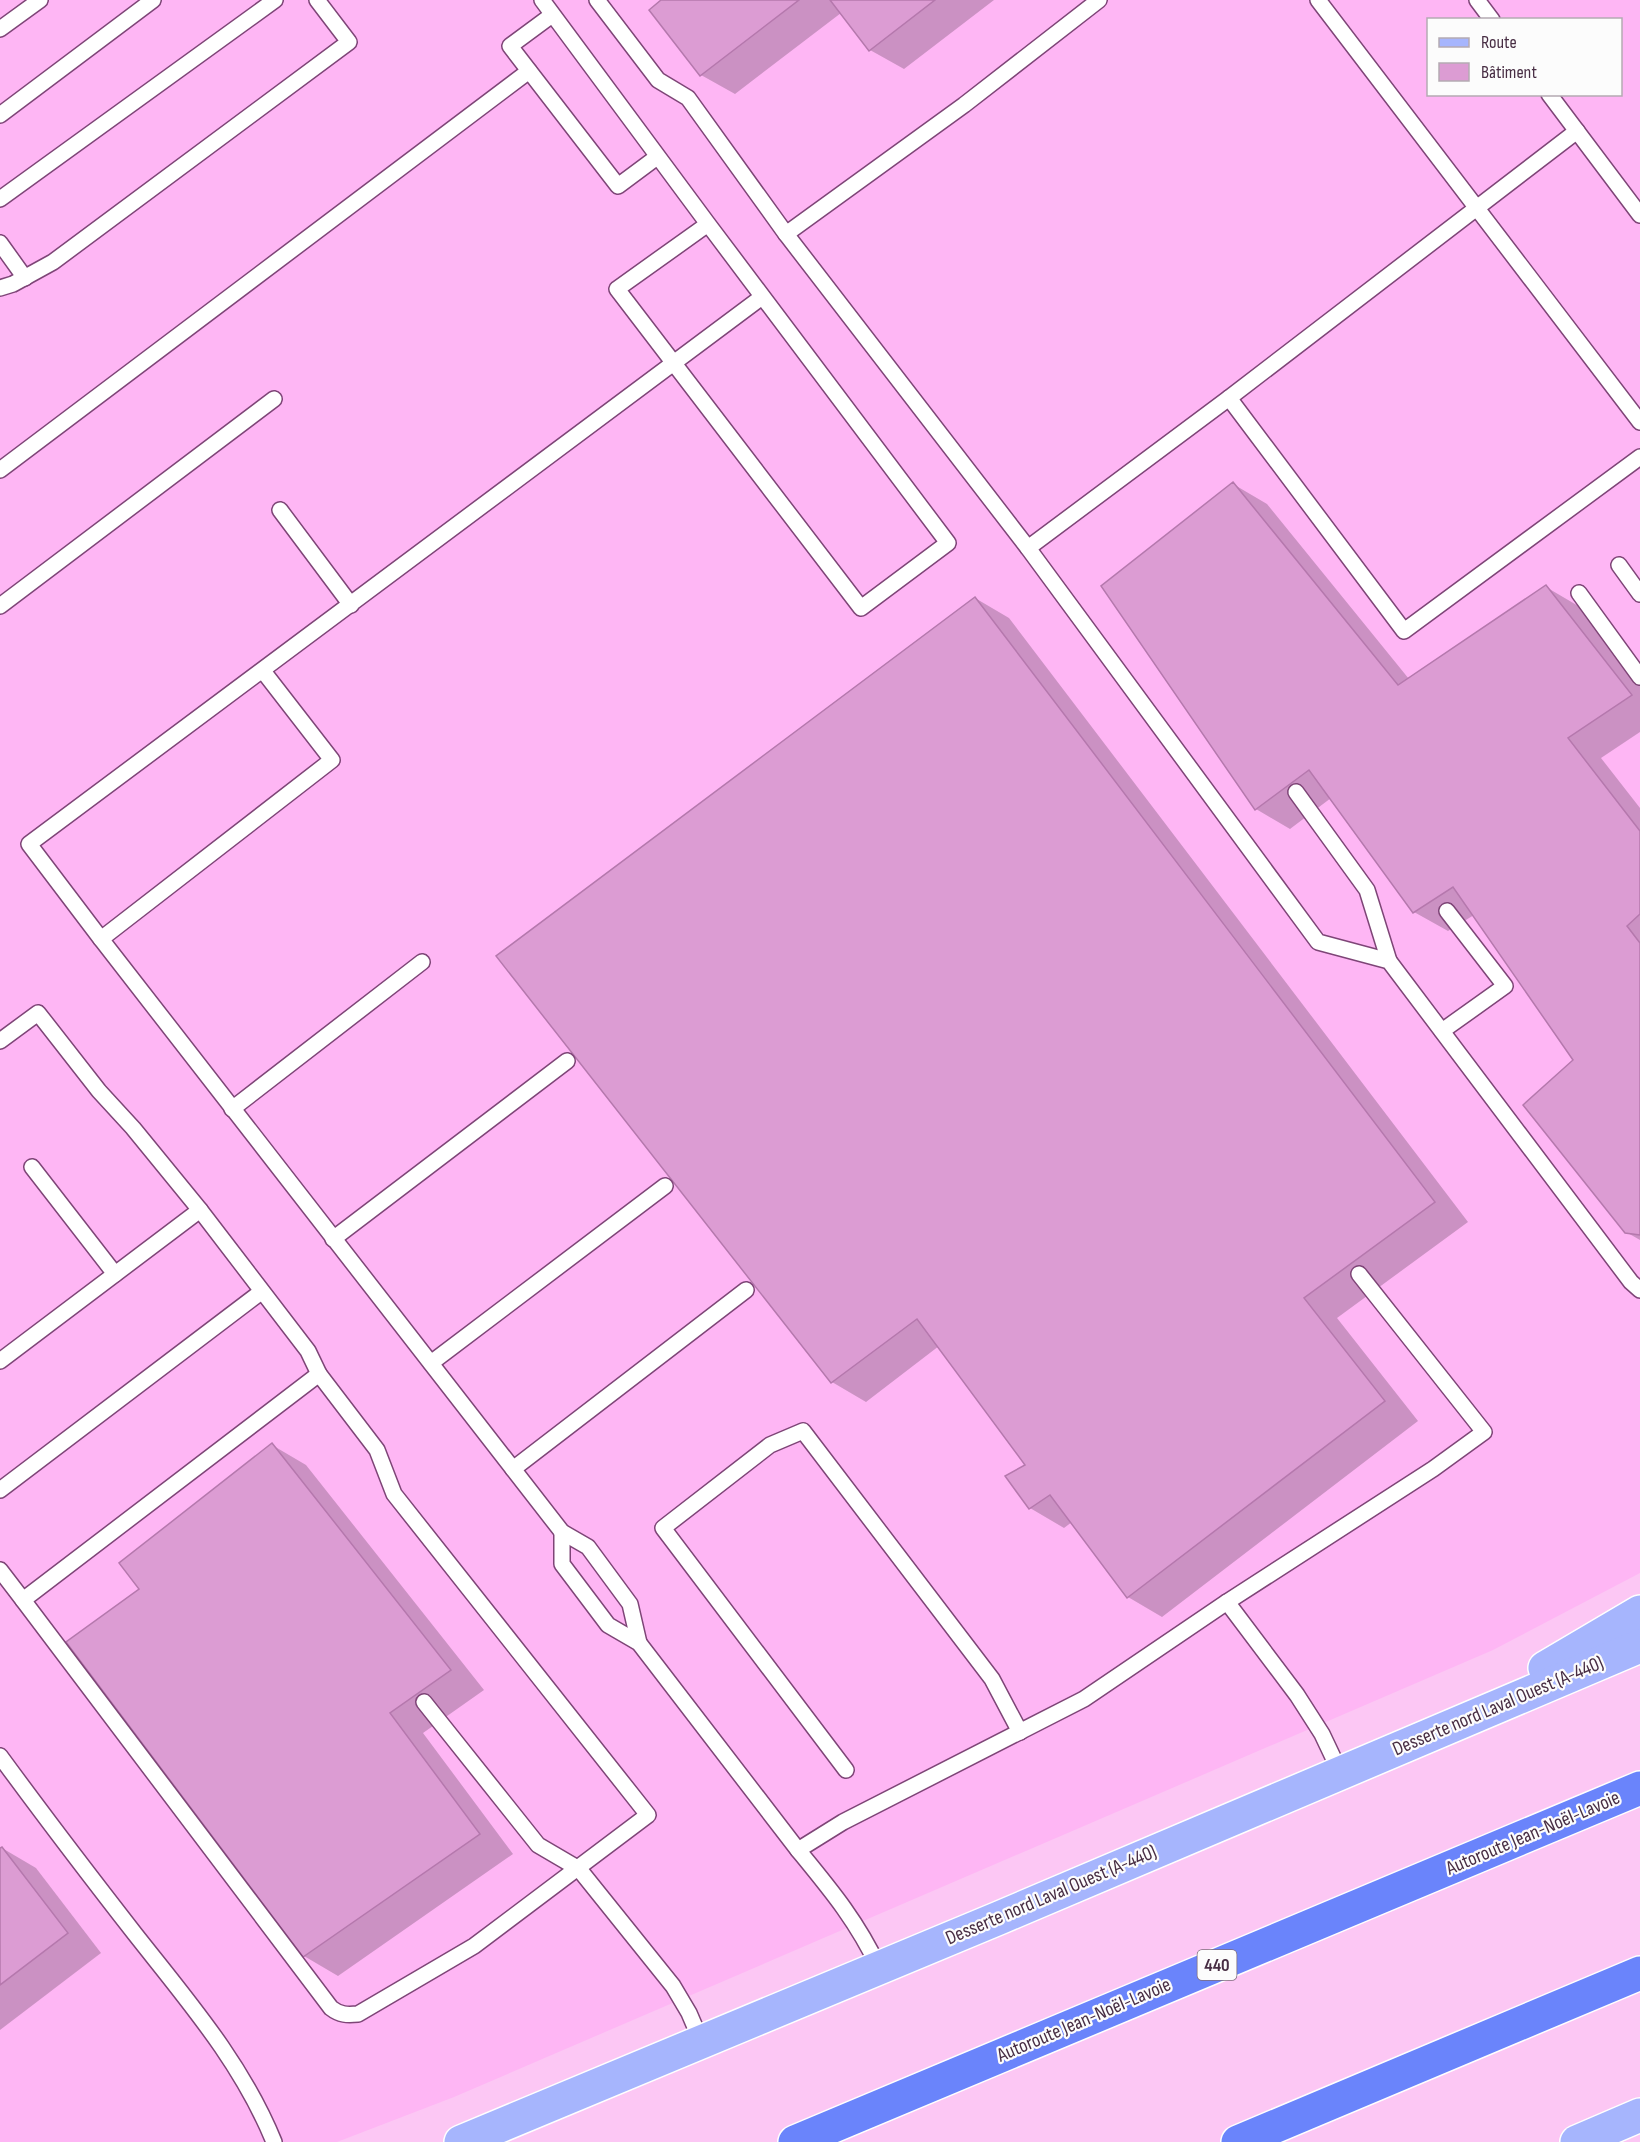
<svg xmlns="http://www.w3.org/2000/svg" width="1640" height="2142" font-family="'Sofia Sans Condensed',sans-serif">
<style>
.built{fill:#feb6f4;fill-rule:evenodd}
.shadow{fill:#0003}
.building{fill:#dc9cd3;stroke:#b578ad;stroke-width:1.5}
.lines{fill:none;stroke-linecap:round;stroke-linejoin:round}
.lane-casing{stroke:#7e4577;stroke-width:18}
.primary-casing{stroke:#fff;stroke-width:36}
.highway-casing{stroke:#fff;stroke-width:36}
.lane{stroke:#fff;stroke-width:15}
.primary{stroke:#a6b5fd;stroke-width:33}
.highway{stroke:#6a84fb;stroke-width:33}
.labels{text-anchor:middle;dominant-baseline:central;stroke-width:4.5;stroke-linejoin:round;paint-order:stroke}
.shield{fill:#fcfcfc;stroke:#7e6c7b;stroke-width:1.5}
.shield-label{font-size:18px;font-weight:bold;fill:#482e44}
.street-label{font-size:20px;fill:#482e44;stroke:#fcfcfc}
</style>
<rect width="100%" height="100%" fill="#fcc7f4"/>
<path class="built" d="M 0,0 L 1640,0 L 1640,1573 L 1493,1650 L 454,2097 L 337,2142 L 0,2142 ZM 1428,20 L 1620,20 L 1620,94 L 1428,94 Z"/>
<g class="shadow">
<polygon points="664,0 994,0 904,69 870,50 841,13 735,94 701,75"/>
<polygon points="1233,484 1267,504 1409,679 1546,587 1580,607 1640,683 1640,732 1601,758 1640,808 1640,1240 1626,1232 1575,1061 1474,915 1448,931 1414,912 1331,798 1290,829 1256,809"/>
<polygon points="975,598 1009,618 1468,1222 1337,1318 1418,1421 1162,1617 1128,1597 1072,1522 1064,1528 1030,1508 1028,1466 939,1346 866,1402 832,1382"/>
<polygon points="272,1445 306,1465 484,1690 423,1733 513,1854 338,1976 304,1956 68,1642 141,1589"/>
<polygon points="2,1848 36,1868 101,1953 0,2030 0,1850"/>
</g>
<g class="building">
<polygon points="661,0 799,0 700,76 649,10"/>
<polygon points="830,0 935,0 869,51"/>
<polygon points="1233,482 1398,685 1546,585 1632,695 1568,738 1640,831 1640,914 1627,926 1640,943 1640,1235 1625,1233 1523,1105 1573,1060 1453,887 1413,913 1309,770 1255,810 1101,586"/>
<polygon points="975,597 1435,1202 1304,1298 1385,1401 1127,1598 1050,1495 1029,1509 1005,1476 1025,1465 917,1319 831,1383 496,956"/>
<polygon points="272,1443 451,1670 390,1713 480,1834 303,1957 66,1642 139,1589 119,1563"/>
<polygon points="2,1847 68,1933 0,1985 0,1848"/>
</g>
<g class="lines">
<g class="lane-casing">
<g id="lane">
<polyline points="542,0 685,193 708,224 948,543 861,608 617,289 708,224"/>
<polyline points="597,0 658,80 688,98 786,234 964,105 1099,0"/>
<polyline points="1318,0 1640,422"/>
<polyline points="1477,0 1492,20"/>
<polyline points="552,15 510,46 618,186 657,157"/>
<polyline points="0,29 40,0"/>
<polyline points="1549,94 1640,215"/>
<polyline points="0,115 153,0"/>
<polyline points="0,199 275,0"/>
<polyline points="786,234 1028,548 1229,398 1577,131"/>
<polyline points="0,243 25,278"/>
<polyline points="0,288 13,284 53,262 349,42 317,0"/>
<polyline points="1229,398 1404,631 1640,457"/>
<polyline points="0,470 529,71"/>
<polyline points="280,510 351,605"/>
<polyline points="1028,548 1318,942 1389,961 1631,1282 1640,1290"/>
<polyline points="1619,565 1640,594"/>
<polyline points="1579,593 1640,677"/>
<polyline points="0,606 274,399"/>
<polyline points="263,671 332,760 101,939 562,1532 588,1547 630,1604 639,1643"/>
<polyline points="1296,792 1367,890 1389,961"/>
<polyline points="101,939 29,844 762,297"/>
<polyline points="1442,1031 1505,986 1447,911"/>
<polyline points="0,1041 38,1013 99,1091 133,1128 200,1210 308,1351 319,1374"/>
<polyline points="232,1109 422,962"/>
<polyline points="32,1167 115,1274"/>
<polyline points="333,1239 567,1061"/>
<polyline points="0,1361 200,1210"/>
<polyline points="431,1363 665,1186"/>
<path d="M 319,1374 L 377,1450 L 394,1494 L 648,1815 L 474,1946 L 358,2014 C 347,2015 340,2015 331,2008 L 23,1600 Z"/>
<polyline points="513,1469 746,1290"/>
<polyline points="0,1490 261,1292"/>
<polyline points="562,1532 562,1564 608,1625 639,1643 798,1850"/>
<polyline points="0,1570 23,1600"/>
<polyline points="1227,1602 1297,1695 1322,1734 1340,1772"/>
<polyline points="424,1702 538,1845 579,1869 673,1986 689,2013 701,2041"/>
<path d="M 0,1756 C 44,1816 89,1875 135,1934 C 187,2000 242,2063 274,2142"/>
<polyline points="846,1770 663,1528 770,1445 803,1431 992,1679 1020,1732"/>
<path d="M 879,1968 C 857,1921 830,1889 798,1850 L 843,1822 L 1084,1699 L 1227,1602 L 1433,1469 L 1484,1432 L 1359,1274"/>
</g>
</g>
<g class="primary-casing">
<g id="primary">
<polyline points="1545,1668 1640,1612"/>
<polyline points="461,2142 999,1918 1640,1646"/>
<polyline points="1577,2142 1640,2115"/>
</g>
</g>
<g class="highway-casing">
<g id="highway">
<polyline points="795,2142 1640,1788"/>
<polyline points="1238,2142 1640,1973"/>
</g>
</g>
<use href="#lane" class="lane"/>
<use href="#primary" class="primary"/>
<use href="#highway" class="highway"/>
</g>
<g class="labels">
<rect class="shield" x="1197.5" y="1950" width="39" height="30" rx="4.5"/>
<g class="shield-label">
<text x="1217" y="1965">440</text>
</g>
<g class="street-label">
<text transform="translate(1498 1706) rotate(-23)">Desserte nord Laval Ouest (A-440)</text>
<text transform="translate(1533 1833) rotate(-23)">Autoroute Jean-Noël-Lavoie</text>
<text transform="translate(1051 1895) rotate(-23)">Desserte nord Laval Ouest (A-440)</text>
<text transform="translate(1084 2020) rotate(-23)">Autoroute Jean-Noël-Lavoie</text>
</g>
</g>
<rect x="1427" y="18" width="195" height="78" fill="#fcfcfc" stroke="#b4aab2" stroke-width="1.5"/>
<rect x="1439" y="38" width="30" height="9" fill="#a6b5fd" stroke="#b4aab2" stroke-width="1.5"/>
<text x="1481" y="48" font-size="18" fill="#482e44">Route</text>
<rect x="1439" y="63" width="30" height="18" fill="#dc9cd3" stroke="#b4aab2" stroke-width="1.5"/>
<text x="1481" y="78" font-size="18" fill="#482e44">Bâtiment</text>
</svg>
